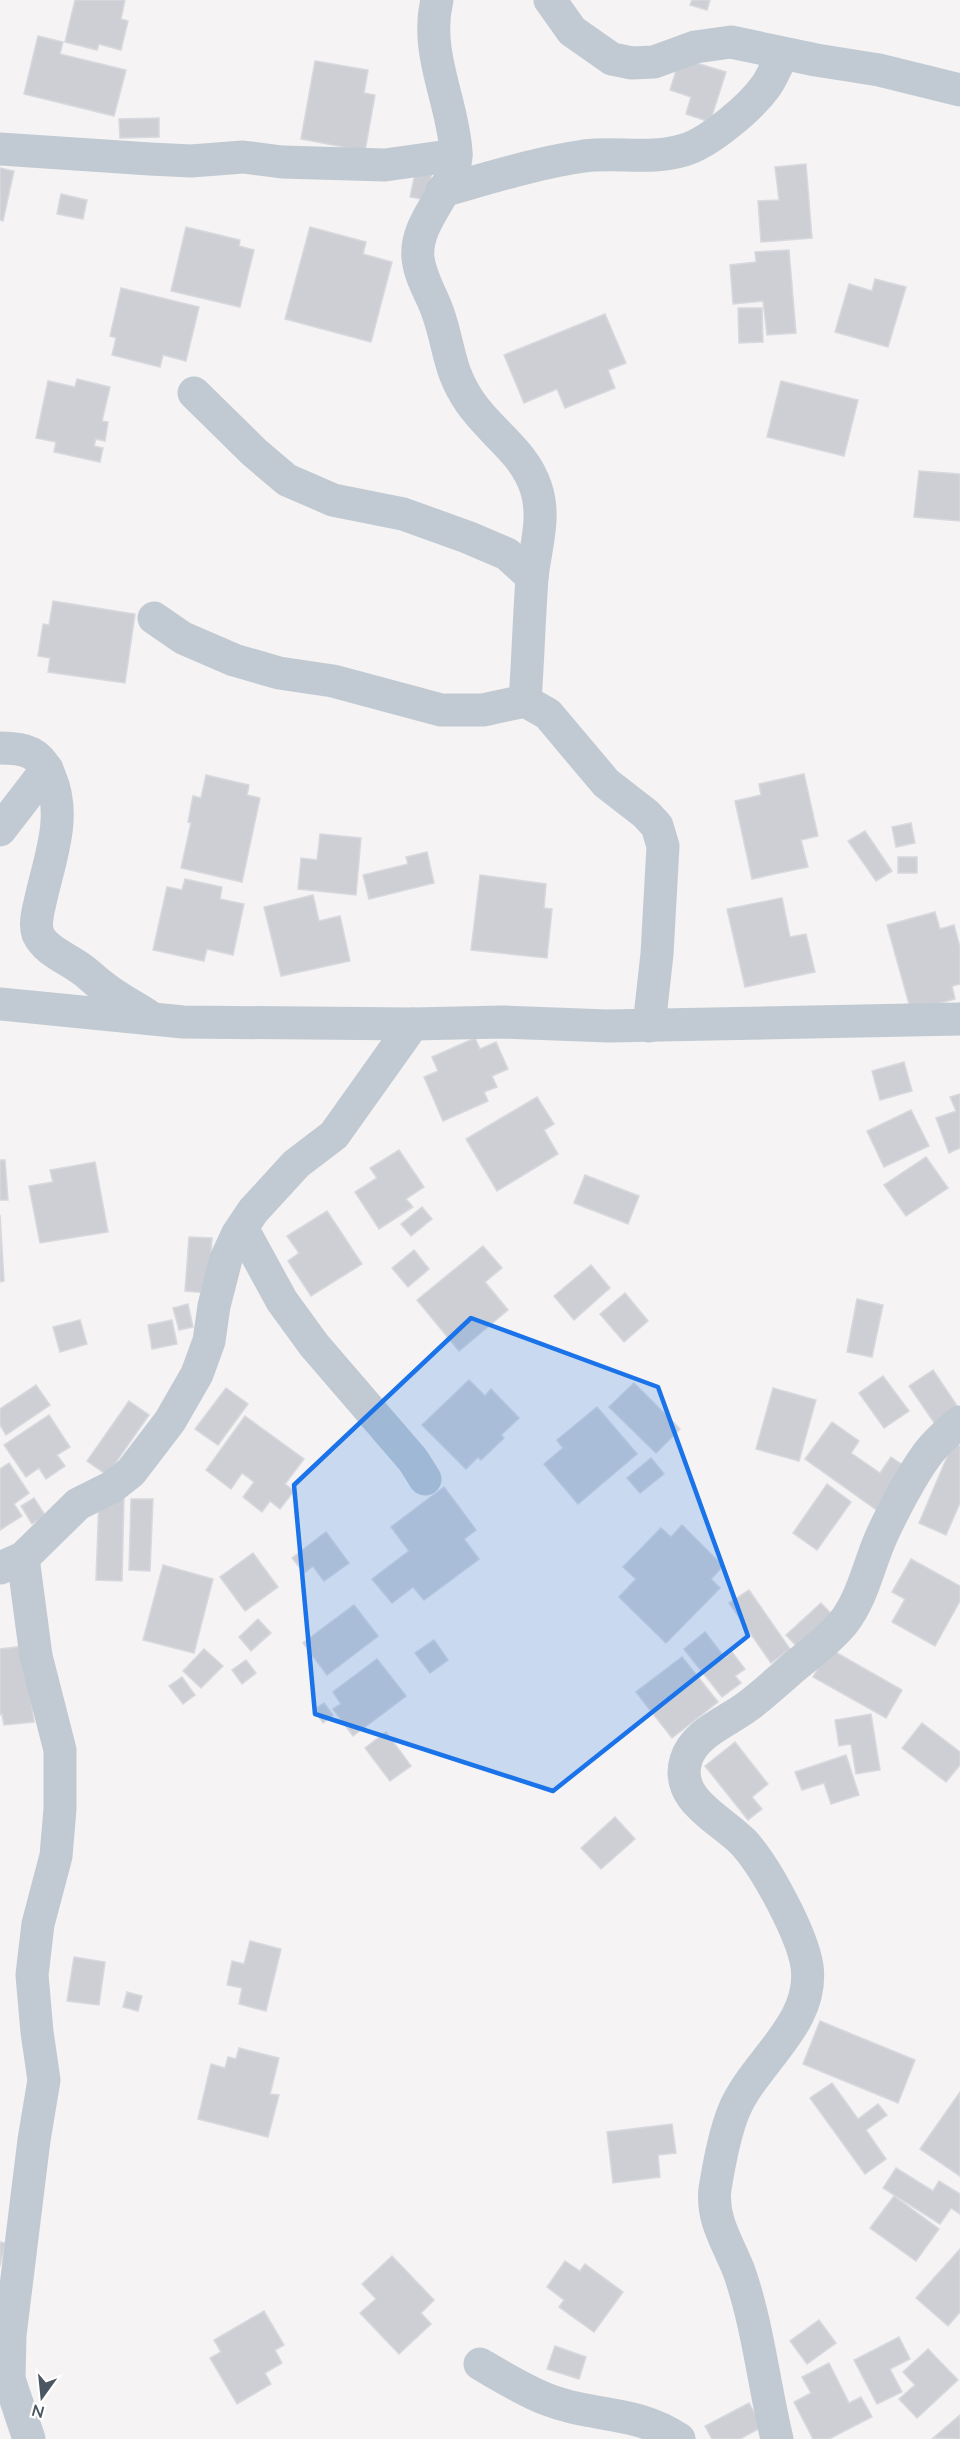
<svg xmlns="http://www.w3.org/2000/svg" width="960" height="2439" font-family="Lato,sans-serif">
<style>
.building{fill:#cdcfd5;stroke:#d7d9de;stroke-width:1.5}
.lines{fill:none;stroke-linecap:round;stroke-linejoin:round}
.minor{stroke:#c1cad2;stroke-width:33}
.marked{fill:#1a73e8;fill-opacity:0.2;stroke:#1a73e8;stroke-width:4.5;stroke-linejoin:round}
</style>
<rect width="100%" height="100%" fill="#f5f3f3"/>
<g class="building">
<polygon points="75,0 125,0 121,19 128,21 121,50 99,44 97,50 65,42"/>
<polygon points="692,0 710,0 707,10 690,5"/>
<polygon points="38,36 63,42 60,54 126,70 114,116 24,94"/>
<polygon points="680,58 726,72 710,122 686,114 691,97 670,90"/>
<polygon points="315,61 368,70 364,93 375,95 365,151 301,139"/>
<polygon points="159,118 159,137 120,138 119,119"/>
<polygon points="806,164 812,238 761,242 758,201 779,200 775,167"/>
<polygon points="0,168 14,171 3,221 0,220"/>
<polygon points="416,169 432,172 426,200 410,197"/>
<polygon points="61,194 87,200 83,219 57,214"/>
<polygon points="186,227 240,240 239,246 254,250 240,307 171,291"/>
<polygon points="310,227 366,242 363,254 392,262 371,342 285,319"/>
<polygon points="789,250 796,333 767,335 763,301 733,304 730,265 756,262 755,252"/>
<polygon points="875,279 906,287 888,347 835,332 849,284 872,291"/>
<polygon points="121,288 199,307 186,361 163,355 160,367 112,355 116,338 110,336"/>
<polygon points="738,308 762,308 763,342 739,343"/>
<polygon points="605,314 626,363 608,370 615,388 565,408 557,389 524,403 504,355"/>
<polygon points="77,379 110,387 102,421 108,422 105,441 96,439 94,446 103,448 100,462 54,452 56,442 36,438 48,381 75,387"/>
<polygon points="781,381 858,400 844,456 767,437"/>
<polygon points="919,471 960,474 960,521 914,517"/>
<polygon points="53,601 135,614 125,683 48,672 50,658 38,656 43,624 49,625"/>
<polygon points="804,774 818,836 801,840 808,867 752,879 735,801 761,795 759,784"/>
<polygon points="206,775 249,785 247,795 260,798 242,882 181,868 191,823 188,822 193,796 201,798"/>
<polygon points="911,823 915,843 896,847 892,827"/>
<polygon points="865,831 892,871 876,881 848,841"/>
<polygon points="320,834 361,838 356,895 298,889 301,858 317,860"/>
<polygon points="427,852 434,883 369,899 363,875 408,864 406,857"/>
<rect x="898" y="857" width="19" height="16"/>
<polygon points="480,875 546,884 544,908 552,909 547,958 471,950"/>
<polygon points="185,879 222,887 220,899 244,904 233,955 207,949 204,961 153,950 167,887 182,890"/>
<polygon points="313,895 319,921 340,916 350,961 281,976 264,907"/>
<polygon points="782,898 790,937 806,934 815,972 745,987 727,909"/>
<polygon points="935,912 940,929 954,925 960,947 960,984 952,986 955,999 911,1011 887,925"/>
<polygon points="475,1038 480,1049 496,1042 508,1069 492,1076 497,1087 484,1092 488,1101 443,1121 424,1077 438,1071 432,1057"/>
<polygon points="904,1062 912,1091 880,1100 872,1071"/>
<polygon points="960,1094 960,1148 949,1153 936,1118 956,1111 950,1097"/>
<polygon points="537,1097 554,1124 544,1130 558,1154 497,1191 466,1139"/>
<polygon points="911,1110 929,1146 884,1167 867,1131"/>
<polygon points="399,1150 424,1187 406,1199 413,1207 379,1229 355,1192 377,1178 370,1168"/>
<polygon points="926,1157 948,1188 906,1216 884,1185"/>
<polygon points="0,1160 5,1160 8,1200 0,1200"/>
<polygon points="95,1162 108,1232 40,1243 29,1186 53,1182 50,1170"/>
<polygon points="585,1175 639,1196 628,1224 574,1203"/>
<polygon points="422,1207 432,1219 411,1236 401,1224"/>
<polygon points="327,1211 362,1264 311,1296 288,1261 299,1253 287,1236"/>
<polygon points="0,1215 4,1281 0,1282"/>
<polygon points="189,1237 212,1238 208,1293 185,1291"/>
<polygon points="483,1246 502,1268 485,1282 508,1310 459,1351 417,1300"/>
<polygon points="414,1250 429,1269 408,1287 392,1268"/>
<polygon points="591,1265 610,1288 574,1320 554,1296"/>
<polygon points="625,1293 648,1321 624,1342 600,1314"/>
<polygon points="857,1299 883,1305 872,1357 847,1352"/>
<polygon points="188,1304 193,1327 179,1330 173,1308"/>
<polygon points="80,1320 87,1344 60,1352 53,1327"/>
<polygon points="172,1320 177,1344 152,1349 148,1325"/>
<polygon points="933,1370 960,1410 937,1427 909,1386"/>
<polygon points="883,1376 909,1411 884,1428 859,1393"/>
<polygon points="469,1380 485,1396 491,1389 519,1418 501,1435 504,1438 481,1460 478,1457 466,1469 422,1425"/>
<polygon points="634,1383 680,1429 656,1453 609,1407"/>
<polygon points="36,1385 50,1405 6,1435 0,1425 0,1409"/>
<polygon points="226,1388 248,1404 218,1445 195,1429"/>
<polygon points="773,1388 816,1400 799,1461 756,1449"/>
<polygon points="129,1401 149,1415 107,1475 87,1461"/>
<polygon points="597,1407 637,1454 578,1504 544,1464 563,1448 557,1440"/>
<polygon points="49,1415 70,1447 57,1455 65,1466 46,1479 39,1468 26,1477 4,1445"/>
<polygon points="245,1416 304,1459 285,1484 294,1491 280,1509 270,1501 262,1512 243,1497 254,1482 242,1473 231,1489 206,1470"/>
<polygon points="832,1422 859,1441 851,1453 880,1473 891,1457 914,1473 885,1516 805,1459"/>
<polygon points="953,1443 960,1446 960,1503 946,1535 919,1523"/>
<polygon points="651,1458 664,1474 640,1493 627,1478"/>
<polygon points="9,1463 29,1493 14,1504 22,1516 0,1530 0,1469"/>
<polygon points="827,1484 851,1502 817,1550 793,1533"/>
<polygon points="444,1487 476,1530 464,1539 479,1559 424,1600 413,1587 392,1603 372,1579 409,1551 391,1527"/>
<polygon points="99,1497 124,1497 122,1581 96,1580"/>
<polygon points="34,1498 45,1515 32,1524 21,1506"/>
<polygon points="131,1499 153,1499 150,1571 129,1570"/>
<polygon points="682,1525 723,1566 711,1579 720,1588 666,1643 619,1597 636,1579 623,1567 661,1528 671,1537"/>
<polygon points="326,1532 349,1563 324,1581 313,1566 304,1573 292,1558"/>
<polygon points="253,1553 278,1587 245,1611 220,1577"/>
<polygon points="911,1559 960,1586 960,1601 935,1646 892,1622 905,1599 892,1592"/>
<polygon points="163,1565 213,1579 194,1653 143,1640"/>
<polygon points="749,1590 790,1649 771,1663 729,1603"/>
<polygon points="821,1603 836,1619 801,1651 786,1635"/>
<polygon points="354,1605 378,1636 327,1675 303,1643"/>
<polygon points="258,1619 271,1633 251,1651 239,1637"/>
<polygon points="705,1632 725,1658 732,1652 745,1669 735,1676 741,1683 722,1697 684,1649"/>
<polygon points="434,1640 448,1660 430,1673 415,1653"/>
<polygon points="24,1646 34,1722 4,1725 2,1714 0,1715 0,1649"/>
<polygon points="204,1649 223,1666 201,1688 183,1671"/>
<polygon points="830,1649 902,1690 886,1718 813,1677"/>
<polygon points="682,1657 718,1702 672,1738 636,1692"/>
<polygon points="377,1659 406,1696 353,1736 333,1709 341,1704 333,1692"/>
<polygon points="246,1660 256,1673 242,1684 232,1670"/>
<polygon points="182,1677 195,1695 183,1704 169,1686"/>
<polygon points="324,1703 333,1715 323,1723 314,1710"/>
<polygon points="871,1714 880,1770 856,1774 851,1744 839,1746 835,1720"/>
<polygon points="922,1723 960,1752 960,1765 946,1782 902,1748"/>
<polygon points="386,1732 411,1766 390,1781 365,1748"/>
<polygon points="735,1742 768,1784 752,1797 762,1809 748,1820 705,1766"/>
<polygon points="846,1755 859,1795 831,1804 824,1783 802,1790 795,1772"/>
<polygon points="615,1817 635,1839 601,1869 581,1848"/>
<polygon points="250,1941 281,1949 266,2011 239,2004 242,1988 227,1985 232,1961 244,1964"/>
<polygon points="74,1957 105,1962 99,2005 67,2001"/>
<polygon points="127,1992 142,1996 138,2011 123,2007"/>
<polygon points="820,2021 915,2060 898,2103 803,2064"/>
<polygon points="239,2048 279,2058 270,2094 279,2095 268,2137 198,2119 211,2064 225,2068 228,2057 236,2059"/>
<polygon points="832,2083 858,2119 878,2104 887,2115 866,2130 886,2159 865,2174 810,2098"/>
<polygon points="960,2092 960,2176 920,2149"/>
<polygon points="672,2124 676,2153 658,2155 660,2177 613,2183 607,2132"/>
<polygon points="896,2168 933,2191 939,2181 960,2194 960,2214 951,2208 940,2224 883,2188"/>
<polygon points="894,2196 939,2229 916,2261 870,2228"/>
<polygon points="0,2242 5,2243 0,2266"/>
<polygon points="960,2249 960,2312 948,2326 916,2298"/>
<polygon points="392,2256 434,2300 421,2313 431,2324 399,2354 360,2313 376,2299 362,2284"/>
<polygon points="565,2261 580,2271 585,2264 623,2292 594,2332 559,2307 564,2300 547,2287"/>
<polygon points="264,2311 284,2345 275,2350 282,2363 265,2373 271,2384 237,2404 210,2358 221,2352 214,2340"/>
<polygon points="819,2320 836,2343 807,2364 790,2341"/>
<polygon points="899,2337 910,2359 890,2369 902,2392 877,2404 854,2360"/>
<polygon points="555,2346 586,2357 579,2379 547,2369"/>
<polygon points="928,2349 958,2380 917,2418 899,2399 915,2385 903,2372"/>
<polygon points="829,2363 849,2403 861,2397 872,2417 829,2439 813,2439 794,2402 811,2393 802,2377"/>
<polygon points="749,2403 762,2427 740,2439 712,2439 705,2426"/>
<polygon points="960,2415 960,2439 933,2438"/>
</g>
<g class="lines">
<g class="minor">
<path d="M 437,0 C 424,52 453,102 456,152 C 458,188 414,219 418,258 C 420,278 432,295 438,313 C 450,347 448,370 470,402 C 491,433 524,451 536,488 C 546,518 535,548 532,578 C 529,619 528,660 525,701"/>
<polyline points="550,0 572,31 612,59 632,63 654,62 695,47 731,42 816,60 879,70 960,90"/>
<polyline points="0,149 150,159 191,161 243,157 282,162 385,165 456,155"/>
<path d="M 442,191 C 489,178 536,163 584,156 C 617,152 652,160 684,150 C 709,143 751,107 766,86 C 773,76 777,64 783,54"/>
<polyline points="194,393 254,452 287,480 333,500 403,514 467,537 507,554 532,577"/>
<polyline points="154,618 183,638 234,660 279,673 333,681 441,710 483,710 525,701 548,714 606,783 646,814 657,826 663,846 657,954 649,1026"/>
<path d="M 0,748 C 26,748 40,752 50,777 C 67,816 50,858 41,898 C 39,908 34,923 38,934 C 45,950 66,958 80,968 C 89,974 96,982 105,988 C 118,998 133,1006 147,1015"/>
<polyline points="0,830 47,769"/>
<polyline points="0,1004 183,1022 413,1024 503,1022 608,1026 960,1019"/>
<polyline points="242,1228 282,1301 314,1345 413,1460 425,1479"/>
<polyline points="23,1558 36,1656 60,1750 60,1809 56,1856 38,1924 32,1975 37,2032 44,2080 34,2140 10,2335 9,2379 29,2439"/>
<polyline points="0,1568 23,1558 78,1504 112,1487 131,1472 170,1421 197,1374 209,1341 214,1306 226,1259 237,1235 253,1211 296,1164 334,1135 413,1024"/>
<path d="M 480,2364 C 501,2376 523,2390 546,2399 C 593,2418 634,2409 679,2439"/>
<path d="M 777,2439 C 764,2385 758,2327 740,2274 C 730,2246 711,2221 715,2189 C 719,2164 724,2136 733,2113 C 753,2062 815,2025 807,1966 C 802,1934 766,1867 744,1843 C 721,1819 674,1800 686,1760 C 694,1733 727,1722 748,1706 C 764,1694 779,1680 794,1667 C 811,1653 829,1640 843,1623 C 863,1598 869,1563 882,1535 C 892,1513 912,1475 926,1456 C 935,1443 948,1432 960,1422"/>
</g>
</g>
<path class="marked" d="M 471,1318 L 658,1387 L 748,1636 L 553,1791 L 315,1714 L 294,1485 Z"/>
<g transform="translate(42 2397) rotate(195)" stroke="#ffffff" stroke-width="4.5" paint-order="stroke">
<path d="M0-4.5L10 22L0 15L-10 22Z" fill="#4a5661"/>
<text y="-9" font-size="16" font-weight="bold" text-anchor="middle" fill="#4a5661">N</text>
</g>
</svg>
